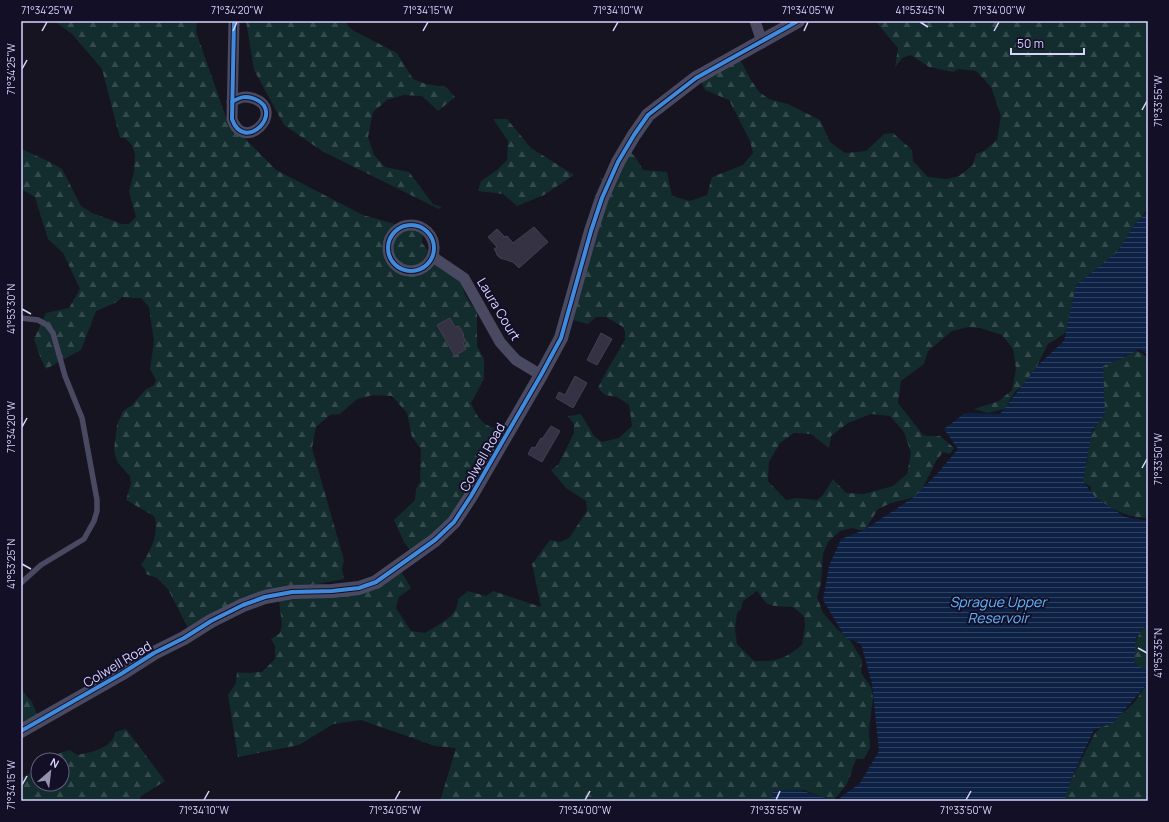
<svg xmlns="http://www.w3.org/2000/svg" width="1169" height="822" font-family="Manrope,sans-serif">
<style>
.forest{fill:url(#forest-firs);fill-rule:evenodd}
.water{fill:url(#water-rules)}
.building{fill:#343243;stroke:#433f54}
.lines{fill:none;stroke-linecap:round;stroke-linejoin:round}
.service{stroke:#4a4962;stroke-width:5.5}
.minor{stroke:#4a4962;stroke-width:11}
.tertiary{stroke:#4a4962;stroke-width:14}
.cycleway-casing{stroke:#130f26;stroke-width:6}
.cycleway{stroke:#408adc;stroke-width:4}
.ticks{fill:none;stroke:#d9d4ff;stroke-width:1.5}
.labels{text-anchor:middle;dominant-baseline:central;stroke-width:4;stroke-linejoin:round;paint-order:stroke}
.street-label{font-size:13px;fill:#d9d4ff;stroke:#130f26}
.water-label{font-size:14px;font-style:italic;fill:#62b6ff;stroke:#130f26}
.neatline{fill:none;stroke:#d9d4ff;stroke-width:1.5}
.ticks-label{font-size:10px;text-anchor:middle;fill:#d9d4ff}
</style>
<defs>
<pattern id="forest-firs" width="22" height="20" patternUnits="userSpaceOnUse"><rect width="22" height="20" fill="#132c2d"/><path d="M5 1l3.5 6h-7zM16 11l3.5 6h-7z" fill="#354a4c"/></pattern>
<pattern id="water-rules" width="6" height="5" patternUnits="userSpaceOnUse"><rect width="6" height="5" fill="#0d2144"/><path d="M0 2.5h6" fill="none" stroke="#304060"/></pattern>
</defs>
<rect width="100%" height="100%" fill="#161421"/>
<g class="forest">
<path d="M 54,21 L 197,21 L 196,32 L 227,120 L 276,170 L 363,215 L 423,232 L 422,243 L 436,260 L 460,268 C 462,289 463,295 477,311 L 477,346 L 484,359 L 484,379 L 471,403 C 480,425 487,426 507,433 L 465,505 L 413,554 L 404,542 L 394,520 L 415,500 L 416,489 L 420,482 L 421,449 L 412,437 L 407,413 L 392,396 L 373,395 L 357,399 L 340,414 L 330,415 L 316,427 L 312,448 L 344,560 L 342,569 L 344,579 L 306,586 L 190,632 L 168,589 L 157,578 L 146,574 L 145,569 L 141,565 C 151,551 160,532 154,516 L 126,500 L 131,484 L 130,476 L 118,463 L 116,458 L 114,450 L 117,425 L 123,411 L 132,405 L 146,389 L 153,386 L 156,380 L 150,369 L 154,342 L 149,307 L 141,298 L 132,298 L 122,297 L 117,302 L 96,311 L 81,350 L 46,369 L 41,359 L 34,339 L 46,313 L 69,308 L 80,289 L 63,253 L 48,239 L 35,197 L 21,189 L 21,149 L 48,161 L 62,169 L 81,206 L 92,213 L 122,224 L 129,224 L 136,217 L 129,192 L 134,171 L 135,155 L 132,145 L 125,138 L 120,138 L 102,69 L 72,34 Z"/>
<polygon points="246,21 346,21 348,26 354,31 397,53 413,79 426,84 446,87 455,97 438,111 422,96 404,95 387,100 373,112 368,137 374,155 385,167 409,172 433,204 442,207 439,209 322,151 284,125 254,70"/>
<path d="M 875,21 L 1148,21 L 1148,207 L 1126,245 L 1064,334 L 1048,344 L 1031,378 L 1015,392 L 1004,409 L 988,413 L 974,409 L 999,401 L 1012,390 L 1016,369 L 1013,349 L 1002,335 L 980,328 L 969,327 L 952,331 L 928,351 L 924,364 L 901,381 L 898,403 L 923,435 L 928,436 L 940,436 L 954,448 L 950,454 L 943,452 L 936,461 L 919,496 L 891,503 L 878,509 L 865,530 L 859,530 L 852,528 L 840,531 L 828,542 L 823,554 L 821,583 L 817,597 L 823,613 L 838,630 L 850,640 L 862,660 L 861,673 L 871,687 L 873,698 L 869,730 L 870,748 L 864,759 L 856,759 L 847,784 L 834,800 L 829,800 L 804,790 L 787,792 L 783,801 L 440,801 L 456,748 L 435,746 L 361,720 L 333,724 L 299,745 L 238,757 L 228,695 L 236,683 L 237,672 C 248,674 252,672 262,672 L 275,659 L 275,646 L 271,639 L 280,633 L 282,625 L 279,600 L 401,571 L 411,588 L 399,597 L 396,608 L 411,631 L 425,633 C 439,624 458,617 458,599 L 468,591 L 486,596 L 493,591 L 541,607 L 532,564 L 550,540 L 560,542 L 569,538 L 587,511 L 586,501 L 566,488 L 551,470 L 558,465 L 574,433 L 574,424 L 568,416 L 581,414 L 594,436 L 602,442 L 619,438 L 632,426 L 629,405 L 617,397 L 605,395 L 598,388 L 606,372 L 625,340 L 625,332 L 623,327 L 606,317 L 596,317 L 588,324 L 573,320 L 607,186 L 599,178 L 609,178 L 627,148 L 636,158 L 643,170 L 667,172 L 672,196 L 690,201 L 707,195 L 712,177 L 743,165 L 753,153 L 750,141 L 729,100 L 705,90 L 699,77 L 737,54 L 751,80 L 759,92 L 769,99 L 788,104 L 820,120 L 830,142 L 845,153 L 866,151 L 884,134 L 893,133 L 912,150 L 913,161 L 928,177 L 947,179 L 959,176 L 973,165 L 976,154 L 984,151 L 997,140 L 1001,116 L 991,87 L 976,71 L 958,69 L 953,72 L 929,67 L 911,55 L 902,58 L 895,68 L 898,48 ZM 871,414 L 890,416 L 904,432 L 911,453 L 907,474 L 893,486 L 864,494 L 846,493 L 833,479 L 823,495 L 817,500 L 796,498 L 786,500 L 768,481 L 769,462 L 780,443 L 794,433 L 811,434 L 829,448 L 831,436 L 848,423 ZM 757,591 L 766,603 L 774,606 L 793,607 L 804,616 L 805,625 L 802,645 C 783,660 778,661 754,661 L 737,644 L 735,629 L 737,613 L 741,609 L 743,601 Z"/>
<polygon points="493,119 507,119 531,148 574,175 544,195 517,206 503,194 478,191 481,181 497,170 507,160 508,141"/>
<path d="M 1127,350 L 1140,352 L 1148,358 L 1148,518 C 1126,518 1109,507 1091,497 L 1091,487 L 1077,478 L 1087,463 L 1088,443 L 1104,408 L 1095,380 L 1103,361 Z"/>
<path d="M 1148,622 L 1148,675 L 1133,662 C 1134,658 1133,656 1133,652 C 1134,641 1141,630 1148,622 Z"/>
<polygon points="1148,682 1148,801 1060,801 1095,733 1106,722 1125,711 1134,703"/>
<polygon points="22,690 32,702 39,719 21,730"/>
<path d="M 126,729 L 165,781 L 141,796 L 139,801 L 21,801 L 21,778 L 38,769 L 38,784 L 62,784 L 62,760 L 52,760 L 53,755 L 70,750 L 77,755 C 89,753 114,748 115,732 Z"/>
</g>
<g class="water">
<polygon points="1148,212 1148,354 1139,349 1125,357 1103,366 1105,414 1092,431 1083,481 1095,497 1125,517 1148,521 1148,622 1136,638 1134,664 1148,671 1148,683 1113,723 1094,730 1071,779 1065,798 1060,801 836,801 860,783 879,751 872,684 861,644 845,637 823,600 829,566 841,539 864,530 914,497 937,474 958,449 944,429 965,413 1000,414 1039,364 1064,341 1076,285 1116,253 1136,223"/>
<polygon points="796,789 835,801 771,801 773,791"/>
</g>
<g class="building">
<polygon points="534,227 548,242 519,268 513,262 500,258 497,255 496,252 494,249 497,247 488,237 497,229 505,237 507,236 513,243"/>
<polygon points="450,318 455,327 459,326 464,335 463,336 466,341 463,343 466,349 455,356 437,325"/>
<polygon points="601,333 612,339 597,365 587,360"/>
<polygon points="575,376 587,383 573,408 556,398 559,392 565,395"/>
<polygon points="551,426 560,431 542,462 528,454 532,447 535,448 541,438 542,439"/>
</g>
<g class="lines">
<polyline class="service" points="21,318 38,320 47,325 53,333 65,376 82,418 97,500 97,511 94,521 84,539 41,565 21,583"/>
<g class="minor">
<polyline points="755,21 762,42"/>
<path d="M 232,102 C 240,97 246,95 255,99 C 286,112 244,154 232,119 L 234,21"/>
<circle cx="411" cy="248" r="23"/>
<polyline points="433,257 464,278 500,342 516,360 541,375"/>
</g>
<polyline class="tertiary" points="21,731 121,674 154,653 184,638 211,621 243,605 265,597 292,592 332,591 359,588 376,582 435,540 454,522 471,496 541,375 561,338 591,231 602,198 618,162 634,135 648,115 696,78 798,21"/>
<g class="cycleway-casing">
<g id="cycleway">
<path d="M 232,102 C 240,97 246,95 255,99 C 286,112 244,154 232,119 L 234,21"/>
<circle cx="411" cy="248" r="23"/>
<polyline points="21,731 121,674 154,653 184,638 211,621 243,605 265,597 292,592 332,591 359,588 376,582 435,540 454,522 471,496 541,375 561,338 591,231 602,198 618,162 634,135 648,115 696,78 798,21"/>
</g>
</g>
<use href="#cycleway" class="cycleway"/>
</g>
<path class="ticks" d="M 920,22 L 928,27M 42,31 L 47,22M 233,31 L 237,22M 423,31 L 428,22M 613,31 L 618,22M 804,31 L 808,22M 994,31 L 999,22M 22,69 L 27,60M 1142,110 L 1147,101M 22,309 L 31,314M 22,427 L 27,418M 1142,468 L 1147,459M 22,564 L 31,569M 1138,648 L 1147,653M 22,785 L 27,776M 204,800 L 209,791M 395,800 L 400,791M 585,800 L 590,791M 776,800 L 780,791M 966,800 L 971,791"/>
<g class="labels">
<g class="street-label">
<text transform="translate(499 309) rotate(59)">Laura Court</text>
<text transform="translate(482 457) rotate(-60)">Colwell Road</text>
<text transform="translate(117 664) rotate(-31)">Colwell Road</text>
</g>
<g class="water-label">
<text x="998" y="601">Sprague Upper<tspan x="998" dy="16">Reservoir</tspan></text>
</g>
</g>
<rect width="1169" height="822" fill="none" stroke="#130f26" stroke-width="44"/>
<g transform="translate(50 772) rotate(28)"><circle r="19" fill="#130f26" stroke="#625e7d"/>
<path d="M0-3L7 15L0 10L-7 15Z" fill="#9591b1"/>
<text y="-6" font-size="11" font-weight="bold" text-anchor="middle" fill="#d9d4ff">N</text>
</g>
<path d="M1011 48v6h73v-6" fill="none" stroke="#d9d4ff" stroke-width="2"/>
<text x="1017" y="48" font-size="12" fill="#d9d4ff" stroke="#130f26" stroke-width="3" paint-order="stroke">50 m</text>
<rect x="22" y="22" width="1125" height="778" class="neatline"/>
<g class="ticks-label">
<text x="47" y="14">71°34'25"W</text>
<text x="237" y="14">71°34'20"W</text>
<text x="428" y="14">71°34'15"W</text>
<text x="618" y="14">71°34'10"W</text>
<text x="808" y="14">71°34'05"W</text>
<text x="920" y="14">41°53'45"N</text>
<text x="999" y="14">71°34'00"W</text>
<text transform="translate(11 69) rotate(-90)" y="4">71°34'25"W</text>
<text transform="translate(1158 101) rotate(-90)" y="4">71°33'55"W</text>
<text transform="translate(11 309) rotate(-90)" y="4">41°53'30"N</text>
<text transform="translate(11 427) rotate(-90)" y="4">71°34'20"W</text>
<text transform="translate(1158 459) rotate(-90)" y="4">71°33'50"W</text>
<text transform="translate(11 564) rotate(-90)" y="4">41°53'25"N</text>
<text transform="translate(1158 653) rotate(-90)" y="4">41°53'35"N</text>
<text transform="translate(11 785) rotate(-90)" y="4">71°34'15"W</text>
<text x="204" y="814">71°34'10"W</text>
<text x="395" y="814">71°34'05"W</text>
<text x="585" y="814">71°34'00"W</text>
<text x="776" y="814">71°33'55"W</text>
<text x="966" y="814">71°33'50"W</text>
</g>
</svg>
